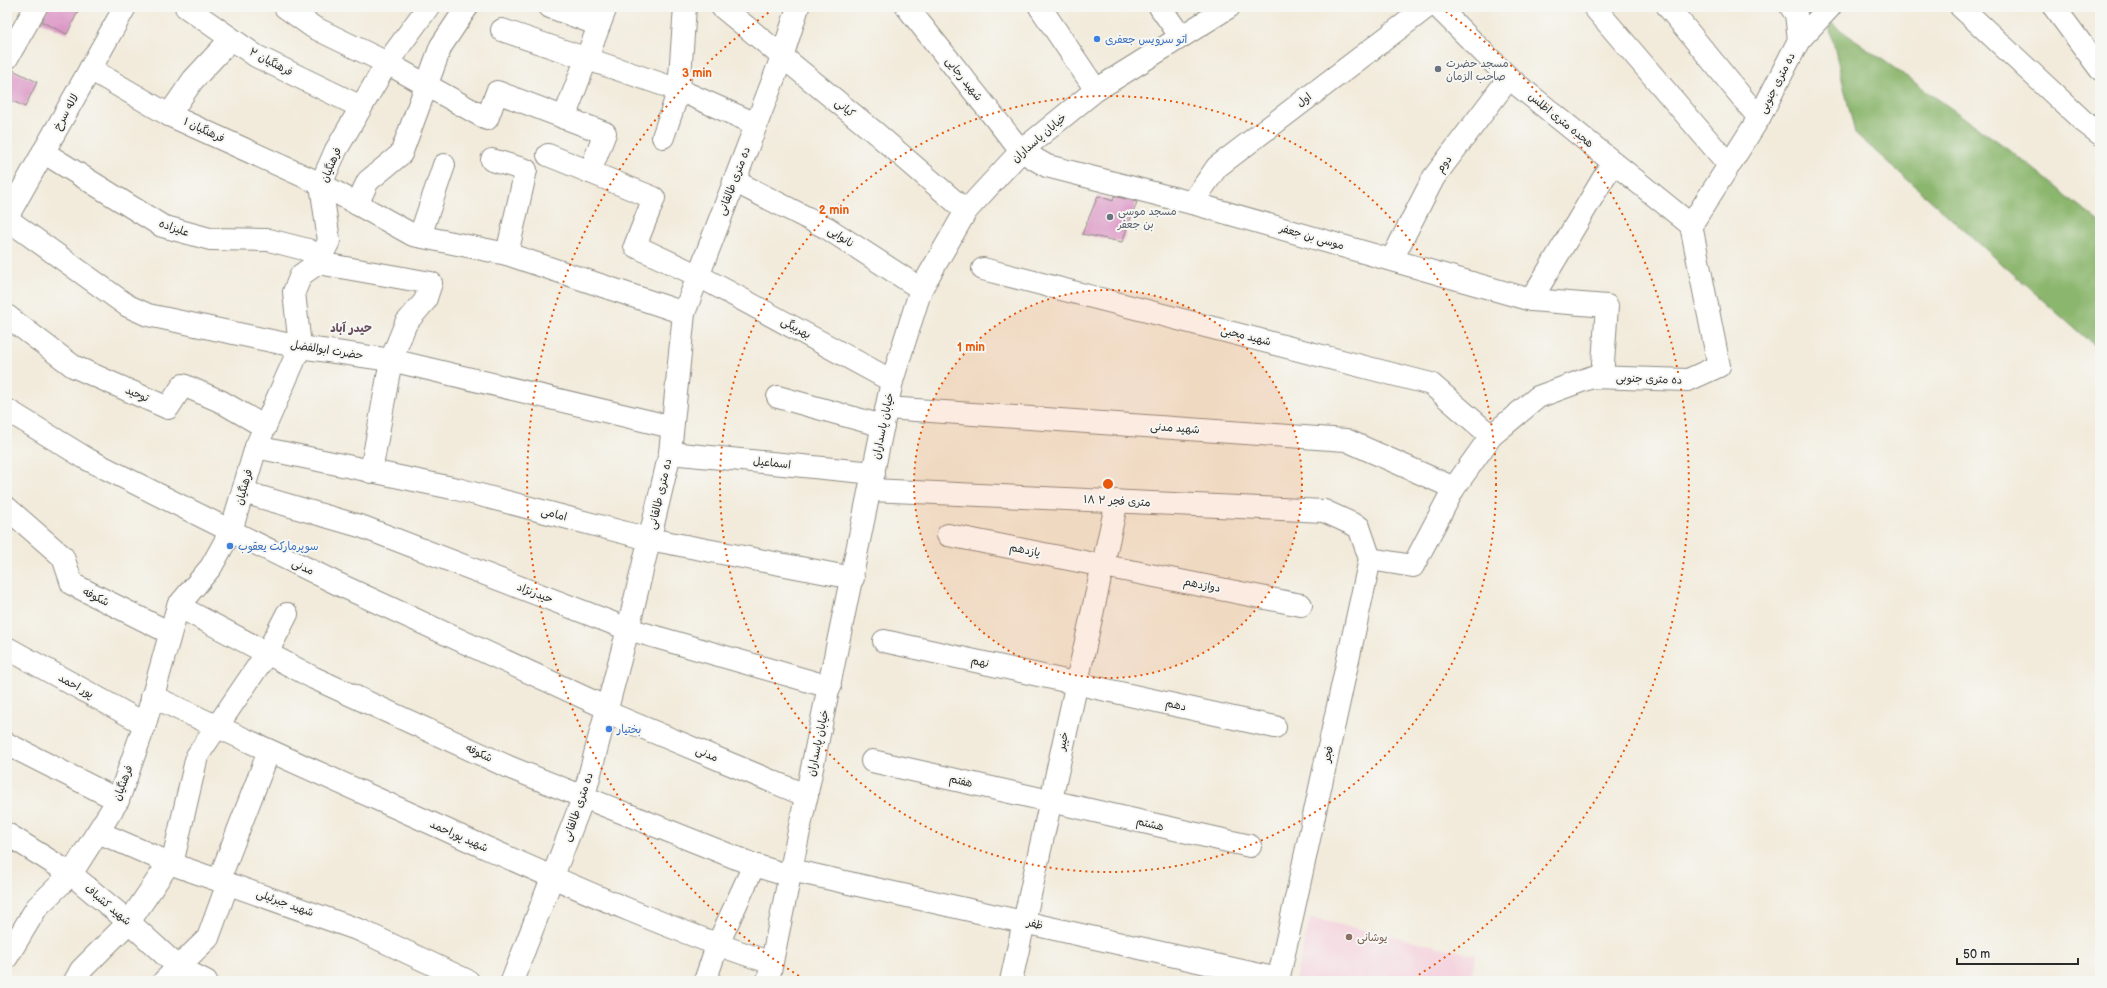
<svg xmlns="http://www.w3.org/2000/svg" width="2107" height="988" font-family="'Balsamiq Sans','Playpen Sans Arabic',sans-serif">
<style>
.built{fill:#f4cfdc}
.forest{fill:#8bb66d;stroke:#5b704c}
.building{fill:#db94c5}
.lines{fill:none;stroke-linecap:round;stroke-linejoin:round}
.minor-casing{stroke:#8e8b83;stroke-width:24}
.major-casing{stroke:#8e8b83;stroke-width:24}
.highway-casing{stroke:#8e8b83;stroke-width:24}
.minor{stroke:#fff;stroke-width:22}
.major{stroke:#fff;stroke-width:22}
.highway{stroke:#fff;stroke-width:22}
.ring{fill:none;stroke:#e8590c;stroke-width:2;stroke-dasharray:2 4}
.shop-dot{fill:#3f7fe0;stroke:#f6f6f2;stroke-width:1.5}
.worship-dot{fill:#6b7280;stroke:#f6f6f2;stroke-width:1.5}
.education-dot{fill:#8d6e63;stroke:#f6f6f2;stroke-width:1.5}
.labels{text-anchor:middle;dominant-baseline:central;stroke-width:4;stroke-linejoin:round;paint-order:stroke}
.shop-label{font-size:11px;fill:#366cbe;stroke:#f6f6f2;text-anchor:start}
.street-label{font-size:11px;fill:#2b2b2b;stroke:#f6f6f2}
.worship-label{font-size:11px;fill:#5b616d;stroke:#f6f6f2;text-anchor:start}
.education-label{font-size:11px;fill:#785e54;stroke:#f6f6f2;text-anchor:start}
.neighbourhood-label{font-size:12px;font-weight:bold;fill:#695061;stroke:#f6f6f2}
.centre{fill:#e8590c;stroke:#f6f6f2;stroke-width:2}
.ring-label{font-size:12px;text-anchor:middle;font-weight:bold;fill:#e8590c;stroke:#f6f6f2;stroke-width:4;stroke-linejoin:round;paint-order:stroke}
</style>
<rect width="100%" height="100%" fill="#f6f6f2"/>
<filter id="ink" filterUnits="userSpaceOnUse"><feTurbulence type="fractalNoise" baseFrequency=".025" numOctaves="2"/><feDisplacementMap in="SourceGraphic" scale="8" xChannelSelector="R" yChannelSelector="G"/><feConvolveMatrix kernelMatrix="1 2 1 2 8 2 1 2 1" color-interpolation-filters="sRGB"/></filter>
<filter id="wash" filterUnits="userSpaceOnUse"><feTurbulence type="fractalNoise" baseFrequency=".012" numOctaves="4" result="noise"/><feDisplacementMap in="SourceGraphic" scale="16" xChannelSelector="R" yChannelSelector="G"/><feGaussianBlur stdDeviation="0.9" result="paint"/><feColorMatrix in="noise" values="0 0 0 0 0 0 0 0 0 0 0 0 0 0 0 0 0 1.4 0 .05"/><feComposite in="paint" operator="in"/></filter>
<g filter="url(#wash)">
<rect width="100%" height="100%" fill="#f2ebdb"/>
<polygon class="built" points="1310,918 1476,955 1470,981 1295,981"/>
<polygon class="forest" points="1828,21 2014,153 2100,223 2100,351 1855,133"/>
<g id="blocks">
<g class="building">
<polygon points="48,7 80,7 67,34 42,22"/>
<polygon points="11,69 37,82 25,107 7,98 7,70"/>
<polygon points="1098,196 1113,201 1114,196 1137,202 1122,242 1082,234"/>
</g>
</g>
</g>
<g filter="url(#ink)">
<use href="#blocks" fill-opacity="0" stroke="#8e8b83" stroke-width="1"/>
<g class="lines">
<g class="minor-casing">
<g id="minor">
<polyline points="186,7 256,56 361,107"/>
<polyline points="285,7 313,27 387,63 487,119 497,92 605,133 590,172"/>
<polyline points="550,7 599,25"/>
<polyline points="722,7 878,135 966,211"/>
<polyline points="907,7 1021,151 1047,166 1192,203 1531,300 1607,306 1602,377"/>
<polyline points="1040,7 1096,90"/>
<polyline points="1160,7 1181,37"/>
<polyline points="1438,7 1509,78 1691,225"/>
<polyline points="1594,7 1729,165"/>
<polyline points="1668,7 1759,118"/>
<polyline points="502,30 679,90 756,124"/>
<polyline points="7,58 36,7"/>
<polyline points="90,69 169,115 321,184 413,235 507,254 684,313"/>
<polyline points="169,115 193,80 231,39"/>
<polyline points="564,118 606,7"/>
<polyline points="663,137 679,90 685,7"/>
<polyline points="43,152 162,226 210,239 269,240 308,250 321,257"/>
<polyline points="548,155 654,198 635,246 699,276 892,381"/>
<polyline points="492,160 526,170 507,254"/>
<polyline points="734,181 827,228 921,289"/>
<polyline points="1192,203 1217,167 1427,7"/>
<polyline points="357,204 368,181 401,154 441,46 467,7"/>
<polyline points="7,217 125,7"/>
<polyline points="7,219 128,306 148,315 300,347 391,360 672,427"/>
<polyline points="420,236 444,165"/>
<polyline points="1392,259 1434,177 1509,78"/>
<polyline points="318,263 431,283 425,301 406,323 391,360 371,472"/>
<polyline points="983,269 1431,384 1491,436"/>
<polyline points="1531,300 1613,162"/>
<polyline points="7,316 73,366 168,408 183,385 220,401 265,427"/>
<polyline points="778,397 883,426"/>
<polyline points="887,408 1346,440 1454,488"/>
<polyline points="7,410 87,459 231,531 338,584 607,708"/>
<polyline points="256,447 457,489 649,539 853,578"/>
<polyline points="670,453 874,473"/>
<polyline points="871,490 1324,511 1359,527 1370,559 1278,981"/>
<polyline points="243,492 363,527 628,629 830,687"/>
<polyline points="7,508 63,557 72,584 170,633"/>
<polyline points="948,535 1301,605"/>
<polyline points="1370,559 1413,566 1454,488 1491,436 1538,397 1592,377 1688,380 1719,366 1691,225 1759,118 1799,40 1796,14 1791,7"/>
<polyline points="178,606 314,678 511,768 754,865 790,876"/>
<polyline points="884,641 1275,727"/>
<polyline points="7,648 145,724"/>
<path d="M 152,696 C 252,744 353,788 455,834 C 559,880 663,928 772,963"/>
<polyline points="606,712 807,796"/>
<polyline points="7,744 118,800"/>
<polyline points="872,761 1250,846"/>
<polyline points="98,832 172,864 362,931 468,981"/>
<polyline points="7,834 71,874 129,922 178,967 206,981"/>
<polyline points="172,864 197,756 267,653 287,614"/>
<polyline points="791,870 1278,979"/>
<polyline points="219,880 269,751"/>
<polyline points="7,957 37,907 71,874 118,800 145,724 178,606 211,567 231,531 256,447 300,347 294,292 301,275 318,263 329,241 321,184 336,150 387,63 428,7"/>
<polyline points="75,981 81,970 129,922 169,863"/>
<polyline points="164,981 208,938 228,883"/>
<polyline points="512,981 584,796 628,629 670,453 684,313 782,57 798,7"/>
<polyline points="705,981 717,946 754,865"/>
<polyline points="1011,981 1117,501"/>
</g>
</g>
<g class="major-casing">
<polyline id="major" points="768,981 892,381 921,289 966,211 1021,151 1096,90 1229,7"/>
</g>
<g class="highway-casing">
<g id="highway">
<polyline points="1961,7 2083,121 2100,134"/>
<polyline points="2054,7 2100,69"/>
<polyline points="1799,40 1830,7"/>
</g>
</g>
<use href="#minor" class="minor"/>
<use href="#major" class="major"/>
<use href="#highway" class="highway"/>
</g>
</g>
<circle cx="1108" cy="484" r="194" fill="#e8590c" fill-opacity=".12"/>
<g class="ring">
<circle cx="1108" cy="484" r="194"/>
<circle cx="1108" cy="484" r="388"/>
<path d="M804 979A581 581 0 0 1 775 8M1441 8A581 581 0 0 1 1412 979"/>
</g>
<g class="shop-dot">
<circle cx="1097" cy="39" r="4"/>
<circle cx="230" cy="546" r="4"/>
<circle cx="609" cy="729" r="4"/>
</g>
<g class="worship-dot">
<circle cx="1438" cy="69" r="4"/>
<circle cx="1110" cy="217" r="4"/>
</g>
<circle class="education-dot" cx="1349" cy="937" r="4"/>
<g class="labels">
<g class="shop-label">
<text x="1105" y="39">اتو سرویس جعفری</text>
<text x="238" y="546">سوپرمارکت یعقوب</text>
<text x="617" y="729">بختیار</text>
</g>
<g class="street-label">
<text transform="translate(271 62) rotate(28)">فرهنگیان ۲</text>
<text transform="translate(964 79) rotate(52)">شهید رجایی</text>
<text transform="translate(1777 83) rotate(-63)">ده متری جنوبی</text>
<text transform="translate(1304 100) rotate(-37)">اول</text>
<text transform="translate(845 108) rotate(39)">کیانی</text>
<text transform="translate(66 112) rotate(-61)">لاله سرخ</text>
<text transform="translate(1561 120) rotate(39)">هجده متری اطلس</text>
<text transform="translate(204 130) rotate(25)">فرهنگیان ۱</text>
<text transform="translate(1039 138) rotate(-41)">خیابان پاسداران</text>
<text transform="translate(1444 164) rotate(-53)">دوم</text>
<text transform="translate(331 165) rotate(-67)">فرهنگیان</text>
<text transform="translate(734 181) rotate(-69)">ده متری طالقانی</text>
<text transform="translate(174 228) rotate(19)">علیزاده</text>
<text transform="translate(841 237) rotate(33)">نانوایی</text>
<text transform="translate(1312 237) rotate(16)">موسی بن جعفر</text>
<text transform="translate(796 328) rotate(29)">بهربیگی</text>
<text transform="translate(1246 336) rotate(14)">شهید محبی</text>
<text transform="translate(327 350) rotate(9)">حضرت ابوالفضل</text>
<text transform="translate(1649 379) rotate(2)">ده متری جنوبی</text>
<text transform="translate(137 394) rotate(23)">توحید</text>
<text transform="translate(883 426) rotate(-78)">خیابان پاسداران</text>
<text transform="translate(1175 428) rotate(4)">شهید مدنی</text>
<text transform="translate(772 463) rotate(6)">اسماعیل</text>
<text transform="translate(244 487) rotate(-74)">فرهنگیان</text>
<text transform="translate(660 494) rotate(-77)">ده متری طالقانی</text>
<text transform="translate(1117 501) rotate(3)">۱۸ متری فجر ۲</text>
<text transform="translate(554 514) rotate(14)">امامی</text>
<text transform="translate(1025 550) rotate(11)">یازدهم</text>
<text transform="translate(303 567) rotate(26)">مدنی</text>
<text transform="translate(1202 585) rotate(11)">دوازدهم</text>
<text transform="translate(535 593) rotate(21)">حیدرنژاد</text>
<text transform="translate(96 597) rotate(26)">شکوفه</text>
<text transform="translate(980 662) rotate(12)">نهم</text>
<text transform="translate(76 686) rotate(29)">پور احمد</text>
<text transform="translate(1176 705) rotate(12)">دهم</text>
<text transform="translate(1063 741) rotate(-78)">خیبر</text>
<text transform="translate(818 743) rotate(-78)">خیابان پاسداران</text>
<text transform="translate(479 753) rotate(25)">شکوفه</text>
<text transform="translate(707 754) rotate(23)">مدنی</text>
<text transform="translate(1328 754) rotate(-78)">فجر</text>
<text transform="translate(961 781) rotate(13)">هفتم</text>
<text transform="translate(123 783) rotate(-69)">فرهنگیان</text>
<text transform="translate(578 807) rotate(-71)">ده متری طالقانی</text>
<text transform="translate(1150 824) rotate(13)">هشتم</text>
<text transform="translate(459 836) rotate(24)">شهید پوراحمد</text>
<text transform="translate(285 903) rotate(20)">شهید جبرئیلی</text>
<text transform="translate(108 905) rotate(40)">شهید کشباف</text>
<text transform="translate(1035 924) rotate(13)">ظفر</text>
</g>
<g class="worship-label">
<text x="1446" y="63">مسجد حضرت<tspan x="1446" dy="13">صاحب الزمان</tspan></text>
<text x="1118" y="211">مسجد موسی<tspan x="1118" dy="13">بن جعفر</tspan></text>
</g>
<g class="education-label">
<text x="1357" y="937">یوشانی</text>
</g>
<g class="neighbourhood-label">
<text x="351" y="328">حیدر آباد</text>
</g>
</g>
<circle cx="1108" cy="484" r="6" class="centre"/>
<g class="ring-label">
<text x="697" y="77">3 min</text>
<text x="834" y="214">2 min</text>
<text x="971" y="351">1 min</text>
</g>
<rect width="2107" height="988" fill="none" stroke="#f6f6f2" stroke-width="24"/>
<path d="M1957 958v6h121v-6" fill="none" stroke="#2b2b2b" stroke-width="2"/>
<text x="1963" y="958" font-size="12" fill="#2b2b2b" stroke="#f6f6f2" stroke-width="3" paint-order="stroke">50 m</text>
</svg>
